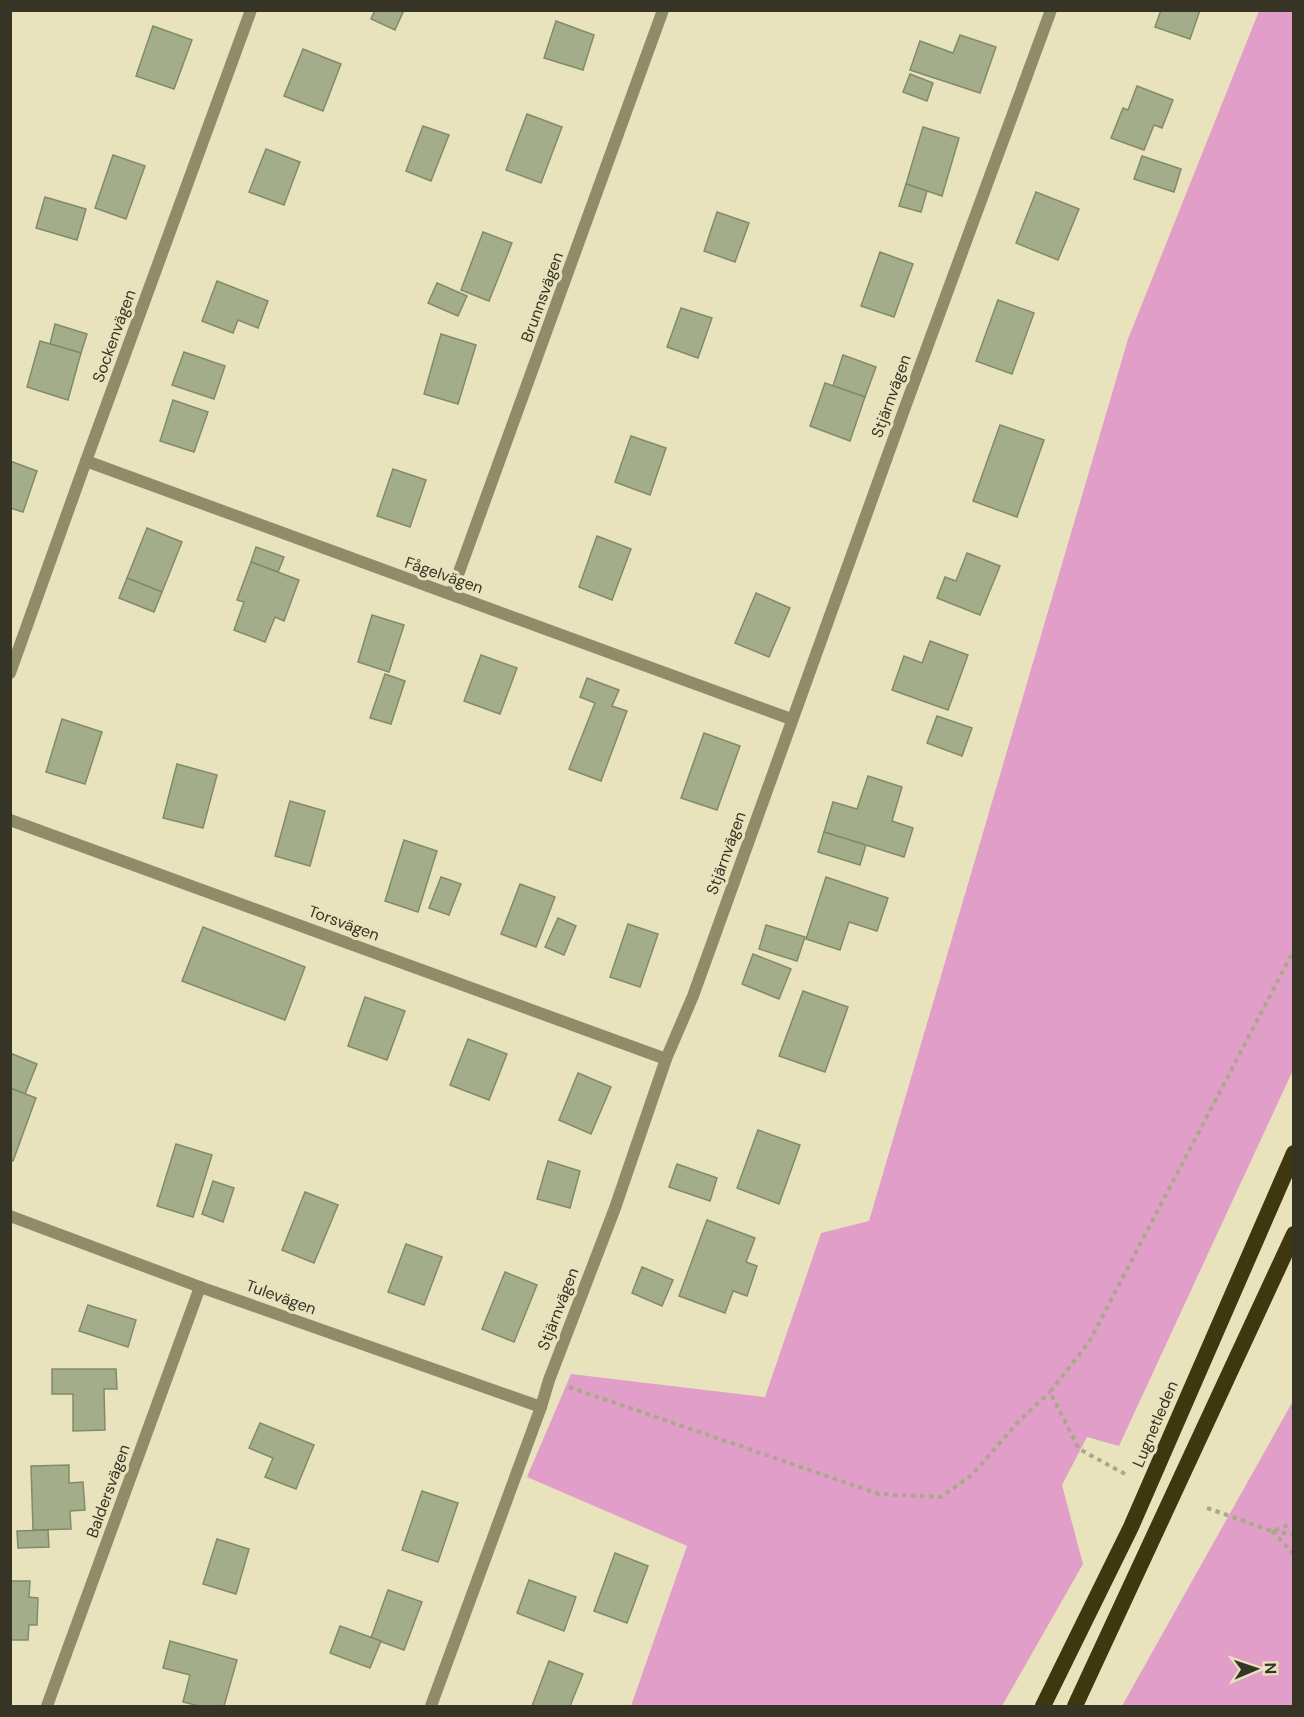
<svg xmlns="http://www.w3.org/2000/svg" width="1304" height="1717" font-family="'DM Sans',sans-serif">
<style>
.green{fill:#e09ec9}
.building{fill:#a3ad89;stroke:#828b69;stroke-width:1.5}
.lines{fill:none;stroke-linecap:round;stroke-linejoin:round}
.path{stroke:#aba789;stroke-width:4;stroke-dasharray:4.5 4.5;stroke-linecap:butt}
.minor{stroke:#908b69;stroke-width:12}
.trunk{stroke:#3f380e;stroke-width:16}
.labels{text-anchor:middle;dominant-baseline:central;stroke-width:6;stroke-linejoin:round;paint-order:stroke}
.street-label{font-size:16px;fill:#363425;stroke:#e9e3bd}
</style>
<rect width="100%" height="100%" fill="#e9e3bd"/>
<g class="green">
<polygon points="1259,11 1294,11 1293,1070 1119,1446 1087,1437 1062,1485 1083,1564 1002,1706 631,1706 687,1546 527,1477 571,1374 765,1397 821,1233 869,1221 1128,339"/>
<polygon points="1293,1401 1293,1706 1122,1706"/>
</g>
<g class="building">
<polygon points="375,10 404,10 395,30 371,19"/>
<polygon points="1161,10 1200,10 1190,39 1155,27"/>
<polygon points="556,21 594,35 583,70 544,58"/>
<polygon points="153,26 192,40 174,89 136,76"/>
<polygon points="960,35 996,47 980,93 910,70 920,41 953,53"/>
<polygon points="303,49 341,64 323,111 284,96"/>
<polygon points="910,74 933,83 927,101 903,92"/>
<polygon points="1137,86 1173,100 1162,128 1154,125 1144,150 1111,138 1123,108 1128,110"/>
<polygon points="527,114 562,127 541,183 506,170"/>
<polygon points="423,126 449,135 431,181 406,171"/>
<polygon points="923,127 959,138 942,196 906,184"/>
<polygon points="266,149 300,162 284,205 249,192"/>
<polygon points="113,155 145,166 126,219 95,208"/>
<polygon points="1142,156 1181,169 1174,192 1134,179"/>
<polygon points="906,184 927,191 921,212 899,206"/>
<polygon points="1036,192 1079,209 1058,260 1016,243"/>
<polygon points="45,197 86,209 77,240 36,228"/>
<polygon points="717,212 749,223 735,262 704,251"/>
<polygon points="483,232 512,243 489,301 461,290"/>
<polygon points="880,252 913,264 894,317 861,306"/>
<polygon points="217,281 268,301 258,328 238,320 233,333 202,321"/>
<polygon points="437,283 467,296 458,316 428,303"/>
<polygon points="998,300 1034,313 1012,374 976,361"/>
<polygon points="681,308 712,318 698,358 667,347"/>
<polygon points="55,324 87,334 81,353 50,344"/>
<polygon points="441,334 476,345 458,404 424,394"/>
<polygon points="40,341 81,353 68,400 27,387"/>
<polygon points="184,352 225,366 214,399 172,385"/>
<polygon points="843,355 876,367 865,397 833,386"/>
<polygon points="825,383 865,397 850,441 810,426"/>
<polygon points="173,400 208,412 194,452 160,441"/>
<polygon points="1000,425 1044,440 1017,517 973,501"/>
<polygon points="631,436 666,448 650,495 615,482"/>
<polygon points="10,461 37,471 23,512 10,508"/>
<polygon points="393,469 426,480 410,527 377,516"/>
<polygon points="147,528 182,542 162,592 127,578"/>
<polygon points="597,536 631,549 612,600 579,587"/>
<polygon points="256,547 284,557 278,572 251,562"/>
<polygon points="967,553 1000,566 980,615 937,598 945,577 956,581"/>
<polygon points="251,562 299,580 284,621 275,617 265,642 234,630 244,602 237,600"/>
<polygon points="127,578 162,592 154,612 119,598"/>
<polygon points="756,593 790,608 769,657 735,643"/>
<polygon points="372,615 404,625 389,672 358,662"/>
<polygon points="930,641 968,655 948,710 892,690 904,656 922,663"/>
<polygon points="481,655 517,668 500,714 464,701"/>
<polygon points="385,674 405,681 391,724 370,718"/>
<polygon points="587,678 619,690 612,706 627,711 601,781 569,769 595,703 580,697"/>
<polygon points="937,716 972,728 962,756 927,743"/>
<polygon points="62,719 102,732 85,784 46,772"/>
<polygon points="704,733 740,746 717,810 681,798"/>
<polygon points="177,764 217,775 203,828 163,818"/>
<polygon points="868,776 902,787 892,821 913,828 904,857 824,832 833,802 857,809"/>
<polygon points="290,801 325,811 310,866 275,856"/>
<polygon points="824,832 866,845 860,865 818,852"/>
<polygon points="404,840 437,851 418,912 385,901"/>
<polygon points="441,877 461,884 449,915 429,908"/>
<polygon points="826,877 888,898 877,931 849,922 840,950 806,939"/>
<polygon points="520,884 555,897 536,947 501,934"/>
<polygon points="558,918 576,926 564,955 545,947"/>
<polygon points="628,924 658,934 640,987 610,977"/>
<polygon points="766,925 805,937 797,961 759,949"/>
<polygon points="203,927 305,967 285,1020 182,981"/>
<polygon points="753,954 791,969 779,999 742,984"/>
<polygon points="803,991 848,1007 825,1072 779,1056"/>
<polygon points="365,997 405,1011 387,1060 348,1046"/>
<polygon points="468,1039 507,1054 489,1100 450,1085"/>
<polygon points="10,1053 37,1064 25,1094 10,1088"/>
<polygon points="578,1073 611,1087 591,1134 559,1120"/>
<polygon points="10,1088 36,1098 13,1161 10,1160"/>
<polygon points="758,1130 800,1145 779,1204 737,1188"/>
<polygon points="176,1144 212,1155 193,1217 157,1206"/>
<polygon points="548,1161 580,1171 570,1208 537,1199"/>
<polygon points="677,1164 717,1178 710,1201 669,1187"/>
<polygon points="213,1181 234,1188 223,1222 202,1214"/>
<polygon points="305,1192 338,1205 314,1263 282,1250"/>
<polygon points="707,1220 755,1238 746,1262 757,1266 747,1296 733,1291 725,1313 679,1296"/>
<polygon points="406,1244 442,1257 424,1305 388,1292"/>
<polygon points="642,1267 673,1280 662,1306 632,1293"/>
<polygon points="505,1272 537,1285 514,1342 482,1329"/>
<polygon points="88,1305 136,1320 128,1347 79,1331"/>
<polygon points="52,1369 116,1369 117,1389 104,1389 105,1430 73,1431 73,1394 52,1394"/>
<polygon points="260,1423 314,1445 296,1489 265,1477 273,1458 249,1448"/>
<polygon points="69,1465 69,1483 83,1482 85,1510 70,1511 71,1529 33,1530 31,1466"/>
<polygon points="422,1491 458,1503 438,1562 402,1550"/>
<polygon points="48,1530 49,1547 18,1548 17,1531"/>
<polygon points="217,1539 249,1549 236,1594 203,1584"/>
<polygon points="615,1553 648,1566 627,1623 594,1611"/>
<polygon points="529,1580 576,1597 564,1631 517,1613"/>
<polygon points="10,1581 30,1581 29,1597 38,1598 37,1625 29,1625 28,1640 10,1640"/>
<polygon points="388,1590 422,1602 404,1650 371,1638"/>
<polygon points="340,1626 381,1641 370,1668 330,1653"/>
<polygon points="170,1641 237,1660 224,1706 199,1706 183,1702 190,1675 163,1668"/>
<polygon points="549,1661 583,1674 570,1706 532,1706"/>
</g>
<g class="lines">
<g class="path">
<polyline points="569,1387 879,1494 941,1497 973,1474 1018,1422 1050,1392"/>
<polyline points="1125,1474 1079,1449 1050,1392 1089,1342 1294,950"/>
<polyline points="1207,1508 1272,1531 1294,1523"/>
<polyline points="1272,1531 1294,1554"/>
<polyline points="1273,1531 1294,1535"/>
</g>
<g class="minor">
<polyline points="86,461 791,719"/>
<polyline points="451,594 663,10"/>
<polyline points="10,673 86,461 251,10"/>
<polyline points="10,820 666,1059"/>
<polyline points="10,1216 200,1287 541,1407"/>
<polyline points="47,1706 200,1287"/>
<polyline points="431,1706 541,1407 549,1380 615,1208 666,1059 693,996 904,410 1051,10"/>
</g>
<g class="trunk">
<polyline points="1043,1706 1131,1527 1294,1153"/>
<polyline points="1075,1706 1294,1234"/>
</g>
</g>
<g class="labels">
<g class="street-label">
<text transform="translate(542 297) rotate(-70)">Brunnsvägen</text>
<text transform="translate(114 336) rotate(-70)">Sockenvägen</text>
<text transform="translate(891 396) rotate(-70)">Stjärnvägen</text>
<text transform="translate(444 575) rotate(19)">Fågelvägen</text>
<text transform="translate(726 853) rotate(-70)">Stjärnvägen</text>
<text transform="translate(344 923) rotate(20)">Torsvägen</text>
<text transform="translate(281 1297) rotate(20)">Tulevägen</text>
<text transform="translate(558 1309) rotate(-69)">Stjärnvägen</text>
<text transform="translate(1155 1424) rotate(-67)">Lugnetleden</text>
<text transform="translate(108 1491) rotate(-70)">Baldersvägen</text>
</g>
</g>
<rect width="1304" height="1717" fill="none" stroke="#363425" stroke-width="24"/>
<g transform="translate(1256 1669) rotate(88)" stroke="#e9e3bd" stroke-width="4.5" paint-order="stroke">
<path d="M0-4.5L10 22L0 15L-10 22Z" fill="#363425"/>
<text y="-9" font-size="16" font-weight="bold" text-anchor="middle" fill="#363425">N</text>
</g>
</svg>
